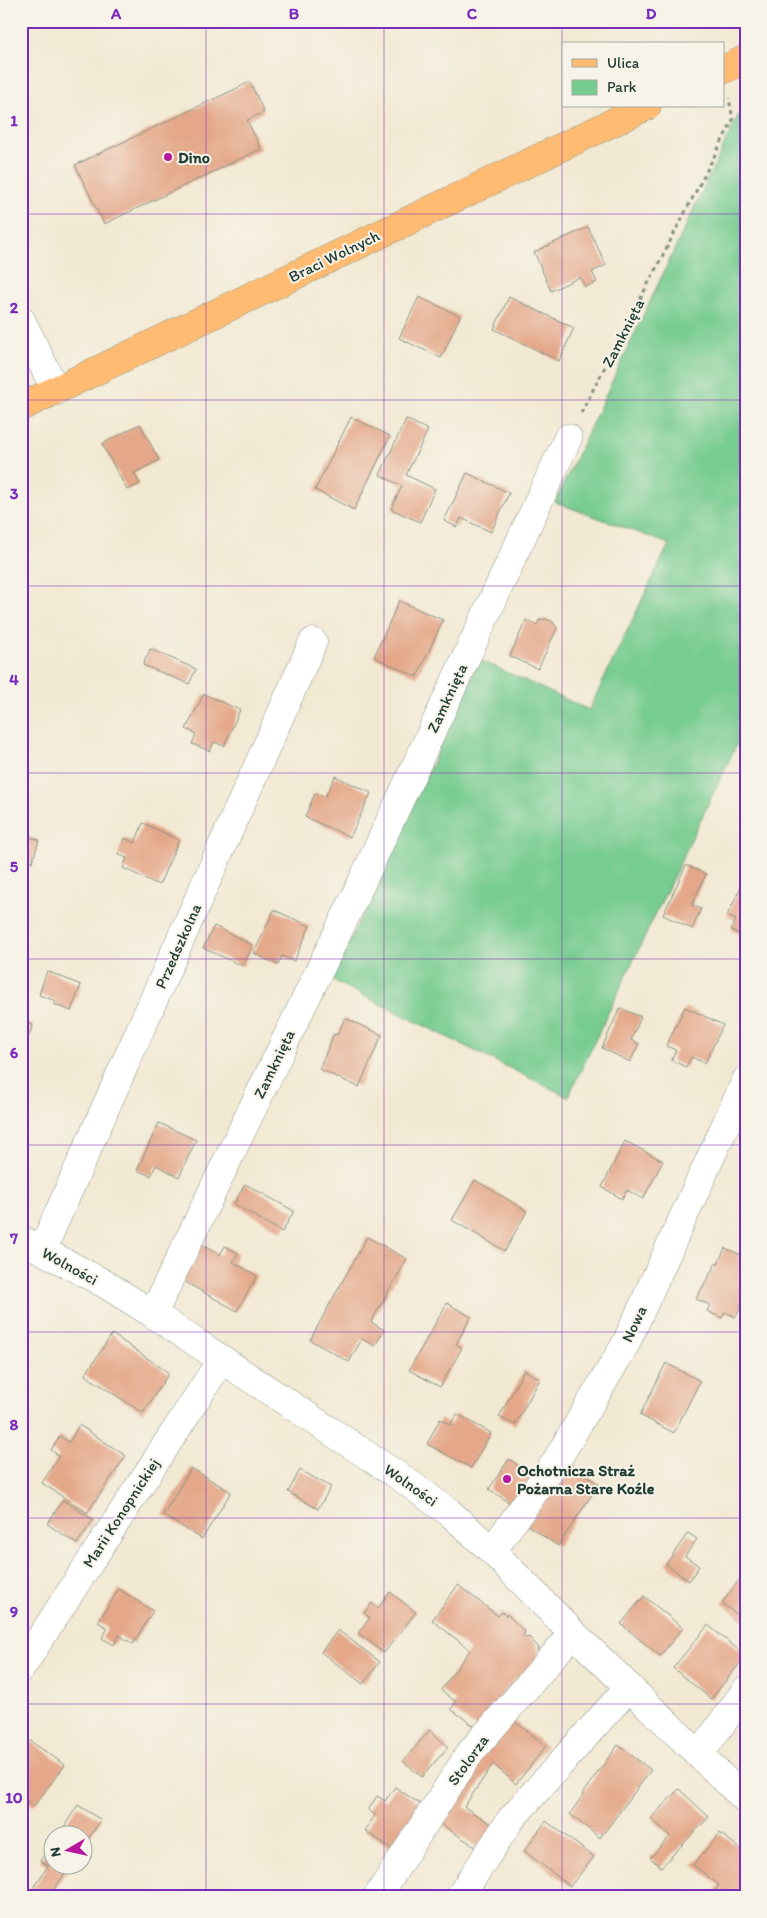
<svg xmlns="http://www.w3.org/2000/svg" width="767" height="1918" font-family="Itim,sans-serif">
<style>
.green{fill:#77cc90;stroke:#4b8462}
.building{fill:#e4a789}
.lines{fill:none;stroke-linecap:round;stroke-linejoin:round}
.minor-casing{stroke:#889384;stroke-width:29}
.major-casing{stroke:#889384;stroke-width:29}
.path{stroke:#889384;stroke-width:3;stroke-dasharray:4 4;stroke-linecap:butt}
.minor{stroke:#fff;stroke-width:28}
.major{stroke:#ffbb71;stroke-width:28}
.grid{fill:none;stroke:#7b2cbf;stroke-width:1;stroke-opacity:0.55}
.poi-dot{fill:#b5179e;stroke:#f7f3e8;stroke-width:2}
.labels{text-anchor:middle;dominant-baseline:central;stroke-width:4;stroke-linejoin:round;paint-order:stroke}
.poi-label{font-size:16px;font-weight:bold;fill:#1f3d34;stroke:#f7f3e8;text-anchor:start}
.street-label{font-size:16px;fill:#1f3d34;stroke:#f7f3e8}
.neatline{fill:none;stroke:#7b2cbf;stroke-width:2}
.grid-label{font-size:16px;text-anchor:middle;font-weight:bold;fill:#7b2cbf}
</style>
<rect width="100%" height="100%" fill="#f7f3e8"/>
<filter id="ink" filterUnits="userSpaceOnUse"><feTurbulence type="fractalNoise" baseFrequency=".02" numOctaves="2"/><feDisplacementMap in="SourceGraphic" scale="10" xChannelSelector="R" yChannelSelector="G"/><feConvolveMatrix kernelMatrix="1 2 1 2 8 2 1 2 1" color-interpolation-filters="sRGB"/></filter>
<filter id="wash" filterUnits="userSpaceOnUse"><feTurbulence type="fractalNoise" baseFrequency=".0096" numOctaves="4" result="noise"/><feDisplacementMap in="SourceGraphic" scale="20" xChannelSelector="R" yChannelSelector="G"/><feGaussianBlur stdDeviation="1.12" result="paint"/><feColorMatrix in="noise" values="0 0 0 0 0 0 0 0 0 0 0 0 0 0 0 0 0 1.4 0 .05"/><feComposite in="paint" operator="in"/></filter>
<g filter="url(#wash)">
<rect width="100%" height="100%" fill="#f2e9d3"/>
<polygon class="green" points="746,103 746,725 568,1097 332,980 480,660 589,710 669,544 555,502 743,105"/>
<g id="blocks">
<g class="building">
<polygon points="250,82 264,112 247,120 261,149 104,224 75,165"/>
<polygon points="588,227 606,265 592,272 597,282 585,287 580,277 551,291 534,252"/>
<polygon points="419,297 460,316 441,358 399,338"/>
<polygon points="509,297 574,328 559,361 494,329"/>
<polygon points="351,417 390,436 354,510 315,490"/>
<polygon points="406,419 428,430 406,475 435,489 420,522 391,509 402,486 380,475"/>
<polygon points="140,424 159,460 134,473 140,484 127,490 102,444"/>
<polygon points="467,473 509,493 491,532 461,518 457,527 444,521"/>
<polygon points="399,601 443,620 417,677 374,657"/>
<polygon points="546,619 553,622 557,628 538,669 510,656 526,620 537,625 539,620"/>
<polygon points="150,649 196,669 189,684 143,665"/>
<polygon points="204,694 240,710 224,746 214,742 210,751 192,744 196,734 186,729"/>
<polygon points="335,776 371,793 350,837 305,817 315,793 325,797"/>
<polygon points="143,823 179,840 159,885 123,868 127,858 118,854 125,838 135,843"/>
<polygon points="21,834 39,840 32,862 21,858"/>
<polygon points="686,865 706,874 692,905 701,909 692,929 663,915"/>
<polygon points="746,876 746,932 744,936 731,930 736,920 727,916"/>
<polygon points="274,910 310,926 294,961 282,956 278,965 254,953"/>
<polygon points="214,926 253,945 243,966 203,948"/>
<polygon points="47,971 81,985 71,1011 54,1004 56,1001 39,995"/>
<polygon points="685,1007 723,1025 705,1063 691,1057 686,1067 671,1060 676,1050 666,1046"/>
<polygon points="620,1008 641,1017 631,1040 639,1044 630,1062 602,1048"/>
<polygon points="345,1018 382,1035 359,1087 319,1069 334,1034 337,1035"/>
<polygon points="21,1021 33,1025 21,1056"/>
<polygon points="159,1123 196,1140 179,1177 156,1165 151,1176 137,1170"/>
<polygon points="625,1141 663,1161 643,1199 627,1190 622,1199 602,1187"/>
<polygon points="475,1180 527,1211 505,1251 452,1220"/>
<polygon points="245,1184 294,1211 282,1232 234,1204"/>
<polygon points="367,1237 407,1259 371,1322 384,1330 375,1346 362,1339 349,1362 310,1340"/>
<polygon points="200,1244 220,1255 225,1246 238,1253 233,1262 257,1276 237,1311 180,1279"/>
<polygon points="725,1248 746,1257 746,1295 736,1317 725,1312 722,1318 707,1311 710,1305 696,1299 716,1263 718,1264"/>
<polygon points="447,1303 471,1317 456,1344 462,1348 440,1387 409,1370"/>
<polygon points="112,1334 169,1373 143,1413 85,1375"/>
<polygon points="666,1363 700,1381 674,1433 640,1415"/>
<polygon points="524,1370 540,1379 515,1425 499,1417"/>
<polygon points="457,1414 491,1433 471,1468 427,1444 440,1419 450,1425"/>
<polygon points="79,1425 126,1456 87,1513 42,1483 59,1456 51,1450 60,1436 69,1442"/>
<polygon points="509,1459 534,1476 514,1506 489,1489"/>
<polygon points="570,1464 599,1484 558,1546 527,1525"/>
<polygon points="191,1468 231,1492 202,1539 163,1515"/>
<polygon points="300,1470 331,1487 318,1509 288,1492"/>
<polygon points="63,1500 93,1520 77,1544 47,1524"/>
<polygon points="688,1533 697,1539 685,1556 699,1566 689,1581 666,1564"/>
<polygon points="742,1576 746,1579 746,1622 722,1603"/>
<polygon points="458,1585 498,1616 502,1612 506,1616 507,1614 525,1632 523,1636 525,1638 529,1637 539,1648 537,1650 541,1655 510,1684 478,1729 451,1709 456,1702 441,1690 470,1650 432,1620"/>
<polygon points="119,1589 153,1611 133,1644 119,1635 114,1645 102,1638 108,1628 98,1622"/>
<polygon points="390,1592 416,1612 384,1653 358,1633 370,1618 364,1613 372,1603 378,1608"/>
<polygon points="644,1596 683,1628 660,1656 621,1624"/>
<polygon points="708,1625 746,1656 711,1699 673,1668"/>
<polygon points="338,1630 380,1662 363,1684 321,1652"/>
<polygon points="509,1717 546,1746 516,1784 493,1764 464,1807 498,1828 482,1851 436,1821"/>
<polygon points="430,1730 448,1747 422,1777 403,1761"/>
<polygon points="23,1736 65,1765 34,1806 21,1797"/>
<polygon points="618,1745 651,1770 600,1838 570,1814 583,1795 582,1794"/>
<polygon points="395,1787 423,1806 394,1850 365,1831 375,1815 368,1810 377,1796 385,1801"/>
<polygon points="679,1789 709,1817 661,1867 650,1858 670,1836 651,1818"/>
<polygon points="78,1805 101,1820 82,1848 82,1836 58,1836"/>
<polygon points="546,1821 594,1857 570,1886 524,1851"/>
<polygon points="720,1833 746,1853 746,1890 741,1897 710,1897 719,1885 693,1865"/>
<polygon points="52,1843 52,1866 70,1866 49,1897 33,1897 29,1894 48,1866 40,1861"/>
</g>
</g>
</g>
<g filter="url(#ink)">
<use href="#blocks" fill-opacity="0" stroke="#889384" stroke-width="1"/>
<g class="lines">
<g class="minor-casing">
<g id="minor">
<polyline points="21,320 56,391"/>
<polyline points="21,1239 105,1284 153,1314 400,1477 449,1512 492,1551 573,1633 746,1800"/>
<polyline points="42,1250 313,642"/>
<polyline points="153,1314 352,903 568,438"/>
<polyline points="492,1551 555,1463 625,1345 746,1080"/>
<polyline points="21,1668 222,1359"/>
<polyline points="699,1755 746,1690"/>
<polyline points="462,1893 511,1819 629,1687"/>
<polyline points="377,1897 470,1753 573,1633"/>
</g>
</g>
<g class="major-casing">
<g id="major">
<polyline points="723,70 746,59"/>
<polyline points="21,407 647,106"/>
</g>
</g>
<polyline class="path" points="581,413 733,120 729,98"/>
<use href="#minor" class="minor"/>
<use href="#major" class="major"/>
</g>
</g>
<path class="grid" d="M 206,21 L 206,1897M 384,21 L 384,1897M 562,21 L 562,1897M 21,214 L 746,214M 21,400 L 746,400M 21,586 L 746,586M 21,773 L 746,773M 21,959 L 746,959M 21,1145 L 746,1145M 21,1332 L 746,1332M 21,1518 L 746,1518M 21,1704 L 746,1704"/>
<g class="poi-dot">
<circle cx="168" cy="157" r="5"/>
<circle cx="507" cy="1479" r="5"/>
</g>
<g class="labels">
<g class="poi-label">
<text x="178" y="157">Dino</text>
<text x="517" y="1470">Ochotnicza Straż<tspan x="517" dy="18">Pożarna Stare Koźle</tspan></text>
</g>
<g class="street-label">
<text transform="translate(334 256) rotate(-26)">Braci Wolnych</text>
<text transform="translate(623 333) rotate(-63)">Zamknięta</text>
<text transform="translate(447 698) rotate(-65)">Zamknięta</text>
<text transform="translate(178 946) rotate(-66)">Przedszkolna</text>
<text transform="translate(274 1064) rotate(-64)">Zamknięta</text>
<text transform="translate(70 1266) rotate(29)">Wolności</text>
<text transform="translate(634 1324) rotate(-65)">Nowa</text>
<text transform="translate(411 1485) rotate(35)">Wolności</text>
<text transform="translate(121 1513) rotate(-57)">Marii Konopnickiej</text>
<text transform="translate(468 1760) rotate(-54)">Stolorza</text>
</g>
</g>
<rect width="767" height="1918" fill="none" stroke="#f7f3e8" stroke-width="55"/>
<rect x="562" y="42" width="162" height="65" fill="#f7f3e8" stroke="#a1aaa0"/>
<rect x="572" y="59" width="25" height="8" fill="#ffbb71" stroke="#a1aaa0"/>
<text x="607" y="68" font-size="15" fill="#1f3d34">Ulica</text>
<rect x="572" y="80" width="25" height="15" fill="#77cc90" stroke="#a1aaa0"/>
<text x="607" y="92" font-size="15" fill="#1f3d34">Park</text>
<g transform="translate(68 1850) rotate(261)"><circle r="24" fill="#f7f3e8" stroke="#a1aaa0"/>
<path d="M0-4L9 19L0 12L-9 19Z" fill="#b5179e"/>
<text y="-8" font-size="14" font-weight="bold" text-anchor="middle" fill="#1f3d34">N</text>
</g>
<rect x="28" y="28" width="712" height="1862" class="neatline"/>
<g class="grid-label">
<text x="116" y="19">A</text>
<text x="294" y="19">B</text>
<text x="472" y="19">C</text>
<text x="651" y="19">D</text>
<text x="14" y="126">1</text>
<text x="14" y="313">2</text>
<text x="14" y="499">3</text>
<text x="14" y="685">4</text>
<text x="14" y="872">5</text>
<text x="14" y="1058">6</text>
<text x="14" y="1244">7</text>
<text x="14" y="1430">8</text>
<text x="14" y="1617">9</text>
<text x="14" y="1803">10</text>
</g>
</svg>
